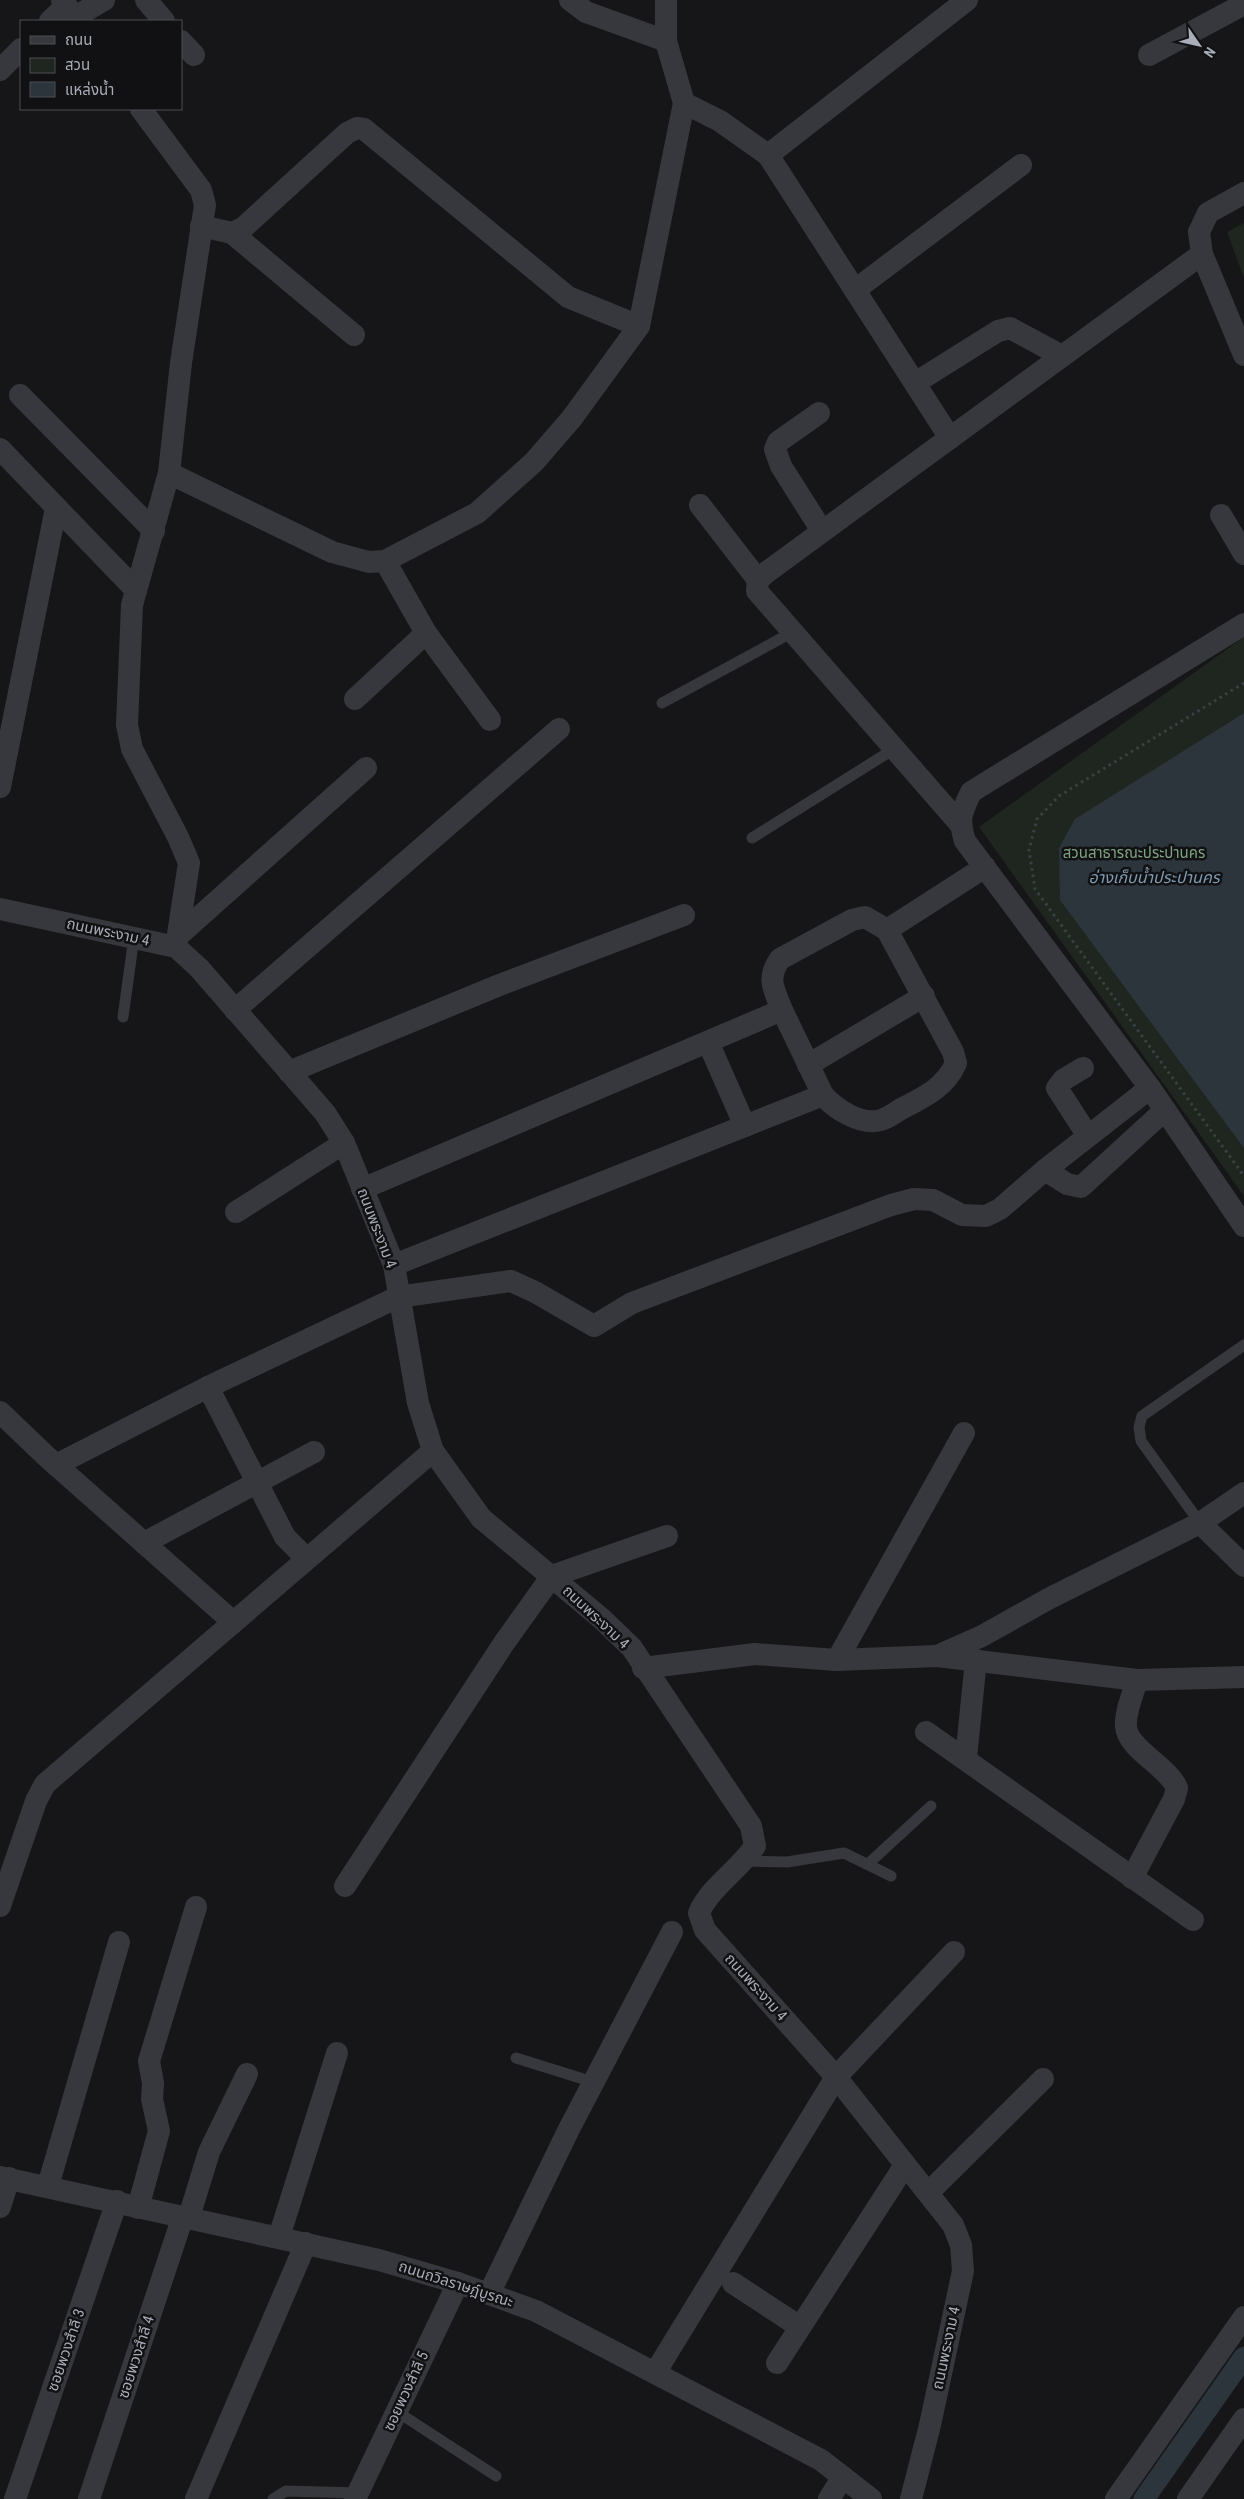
<svg xmlns="http://www.w3.org/2000/svg" width="1244" height="2499" font-family="'Roboto Condensed','Noto Sans Thai',sans-serif">
<style>
.green{fill:#1e261f}
.water{fill:#2c353c}
.lines{fill:none;stroke-linecap:round;stroke-linejoin:round}
.canal{stroke:#2c353c;stroke-width:21}
.path{stroke:#3d3f44;stroke-width:3;stroke-dasharray:2.5 4;stroke-linecap:butt}
.lane{stroke:#37383d;stroke-width:11}
.street{stroke:#37383d;stroke-width:22}
.labels{text-anchor:middle;dominant-baseline:central;stroke-width:5;stroke-linejoin:round;paint-order:stroke}
.park-label{font-size:15px;fill:#7fa381;stroke:#111113}
.street-label{font-size:15px;fill:#a8adb8;stroke:#111113}
.water-label{font-size:16px;font-style:italic;fill:#7f9bb3;stroke:#111113}
</style>
<rect width="100%" height="100%" fill="#161618"/>
<g class="green">
<polygon points="1244,223 1244,278 1227,232"/>
<polygon points="1244,637 1244,1196 979,827"/>
</g>
<polygon class="water" points="1244,713 1244,1148 1060,900 1059,848 1075,819"/>
<g class="lines">
<polyline class="canal" points="1144,2499 1244,2357"/>
<polyline class="path" points="1244,683 1059,796 1037,819 1029,850 1035,889 1244,1176"/>
<g class="lane">
<polyline points="662,703 791,633"/>
<polyline points="752,838 894,749"/>
<polyline points="123,1017 134,937"/>
<polyline points="1200,1523 1141,1441 1139,1427 1142,1416 1244,1345"/>
<polyline points="745,1861 787,1862 844,1853 891,1876"/>
<polyline points="868,1864 931,1806"/>
<polyline points="516,2058 593,2082"/>
<polyline points="396,2411 496,2476"/>
<polyline points="273,2499 286,2491 358,2493"/>
</g>
<g class="street">
<polyline points="62,0 78,21"/>
<polyline points="146,0 164,21"/>
<polyline points="570,0 586,12 666,41"/>
<polyline points="967,0 768,155 950,438 1202,254"/>
<polyline points="75,17 104,0"/>
<polyline points="50,21 66,6"/>
<polyline points="181,41 194,55"/>
<polyline points="1149,55 1244,4"/>
<polyline points="0,70 21,49"/>
<polyline points="684,103 720,121 768,155"/>
<polyline points="141,109 201,190 205,205 181,363 169,473 132,605 127,725 132,749 178,837 189,863 176,947"/>
<polyline points="1244,193 1208,213 1199,232 1202,254 1244,355"/>
<polyline points="201,226 232,233 243,228 347,133 357,128 364,129 568,297 639,326"/>
<polyline points="232,233 354,335"/>
<polyline points="855,290 1021,165"/>
<polyline points="915,383 998,331 1010,328 1062,356"/>
<polyline points="20,395 154,531"/>
<polyline points="819,413 778,442 775,449 781,466 822,531"/>
<polyline points="950,438 767,572 758,580 757,591 960,824"/>
<polyline points="0,449 135,589"/>
<polyline points="169,473 332,552 369,562 385,561 477,513 534,462 572,418 639,326 684,103 666,41 666,0"/>
<polyline points="700,505 758,580"/>
<polyline points="1221,515 1244,554"/>
<polyline points="385,561 426,633 490,720"/>
<path d="M 1244,624 L 971,792 C 961,814 958,818 965,841 L 1150,1088 L 1244,1226"/>
<polyline points="355,699 426,633"/>
<polyline points="0,787 56,508"/>
<path d="M 0,909 L 176,947 L 199,968 L 325,1113 L 344,1143 L 394,1265 L 418,1403 L 433,1451 L 481,1518 L 602,1619 L 632,1648 L 751,1826 L 755,1846 C 739,1870 710,1887 699,1913 L 705,1930 L 836,2077 L 953,2225 L 961,2245 L 963,2271 L 930,2425 L 911,2499"/>
<polyline points="887,930 985,867"/>
<polyline points="179,935 366,768"/>
<polyline points="235,1010 559,729"/>
<path d="M 782,1010 C 774,989 766,979 780,959 L 852,920 L 865,917 L 887,930 L 953,1052 L 956,1063 C 945,1088 924,1097 901,1109 C 895,1113 888,1118 881,1120 C 861,1126 835,1109 823,1095"/>
<polyline points="708,1042 745,1126"/>
<polyline points="808,1065 924,996"/>
<polyline points="1083,1068 1063,1080 1057,1088 1088,1136"/>
<polyline points="289,1072 497,986 684,915"/>
<polyline points="1045,1170 1067,1184 1081,1187 1165,1110"/>
<polyline points="362,1189 782,1010 823,1095 394,1265"/>
<polyline points="236,1212 344,1143"/>
<polyline points="208,1387 285,1537 306,1558"/>
<polyline points="0,1412 46,1456 232,1621"/>
<polyline points="56,1465 208,1387 398,1297 511,1281 535,1292 594,1326 632,1303 891,1205 914,1199 933,1200 962,1215 986,1216 1000,1209 1045,1170 1150,1088"/>
<polyline points="1200,1523 1244,1493"/>
<polyline points="144,1543 314,1452"/>
<polyline points="937,1656 982,1636 1050,1598 1200,1523 1244,1566"/>
<polyline points="837,1660 964,1433"/>
<polyline points="643,1668 755,1654 837,1660 937,1656 1137,1680 1244,1677"/>
<polyline points="926,1732 1193,1920"/>
<polyline points="966,1758 976,1660"/>
<path d="M 1132,1878 L 1174,1799 L 1177,1788 C 1168,1766 1127,1749 1126,1726 C 1125,1712 1133,1694 1137,1680"/>
<polyline points="345,1886 504,1643 552,1576 667,1536"/>
<polyline points="0,1906 36,1801 45,1784 433,1451"/>
<polyline points="0,2177 379,2260 458,2283 536,2311 821,2460 871,2499"/>
<polyline points="48,2186 119,1942"/>
<polyline points="928,2193 1043,2079"/>
<polyline points="0,2207 9,2178"/>
<polyline points="138,2208 159,2131 152,2099 153,2083 149,2061 196,1907"/>
<polyline points="189,2217 209,2152 247,2074"/>
<polyline points="279,2237 337,2053"/>
<polyline points="733,2283 800,2327"/>
<polyline points="489,2294 568,2131 672,1932"/>
<polyline points="777,2363 905,2165"/>
<polyline points="655,2373 836,2077 954,1952"/>
<polyline points="15,2499 117,2201"/>
<polyline points="89,2499 183,2216"/>
<polyline points="196,2499 306,2243"/>
<polyline points="355,2499 458,2283"/>
<polyline points="829,2499 843,2477"/>
<polyline points="1116,2499 1244,2317"/>
<polyline points="1188,2499 1244,2419"/>
</g>
</g>
<g class="labels">
<g class="park-label">
<text x="1134" y="853">สวนสาธารณะประปานคร</text>
</g>
<g class="street-label">
<text transform="translate(108 932) rotate(12)">ถนนพระงาม 4</text>
<text transform="translate(377 1228) rotate(69)">ถนนพระงาม 4</text>
<text transform="translate(596 1617) rotate(43)">ถนนพระงาม 4</text>
<text transform="translate(756 1987) rotate(48)">ถนนพระงาม 4</text>
<text transform="translate(456 2284) rotate(18)">ถนนถวิลราษฎ์บูรณะ</text>
<text transform="translate(946 2348) rotate(-78)">ถนนพระงาม 4</text>
<text transform="translate(66 2350) rotate(-71)">ซอยพวงสำลี 3</text>
<text transform="translate(136 2357) rotate(-72)">ซอยพวงสำลี 4</text>
<text transform="translate(406 2391) rotate(-65)">ซอยพวงสำลี 5</text>
</g>
<g class="water-label">
<text x="1154" y="877">อ่างเก็บน้ำประปานคร</text>
</g>
</g>
<rect x="20" y="20" width="162" height="90" fill="#111113" stroke="#4d4f55"/>
<rect x="30" y="36" width="25" height="8" fill="#37383d" stroke="#4d4f55"/>
<text x="65" y="45" font-size="15" fill="#a8adb8">ถนน</text>
<rect x="30" y="58" width="25" height="15" fill="#1e261f" stroke="#4d4f55"/>
<text x="65" y="70" font-size="15" fill="#a8adb8">สวน</text>
<rect x="30" y="82" width="25" height="15" fill="#2c353c" stroke="#4d4f55"/>
<text x="65" y="95" font-size="15" fill="#a8adb8">แหล่งน้ำ</text>
<g transform="translate(1199 45) rotate(124)" stroke="#111113" stroke-width="4" paint-order="stroke">
<path d="M0-4L9 19L0 12L-9 19Z" fill="#a8adb8"/>
<text y="-8" font-size="14" font-weight="bold" text-anchor="middle" fill="#a8adb8">N</text>
</g>
</svg>
